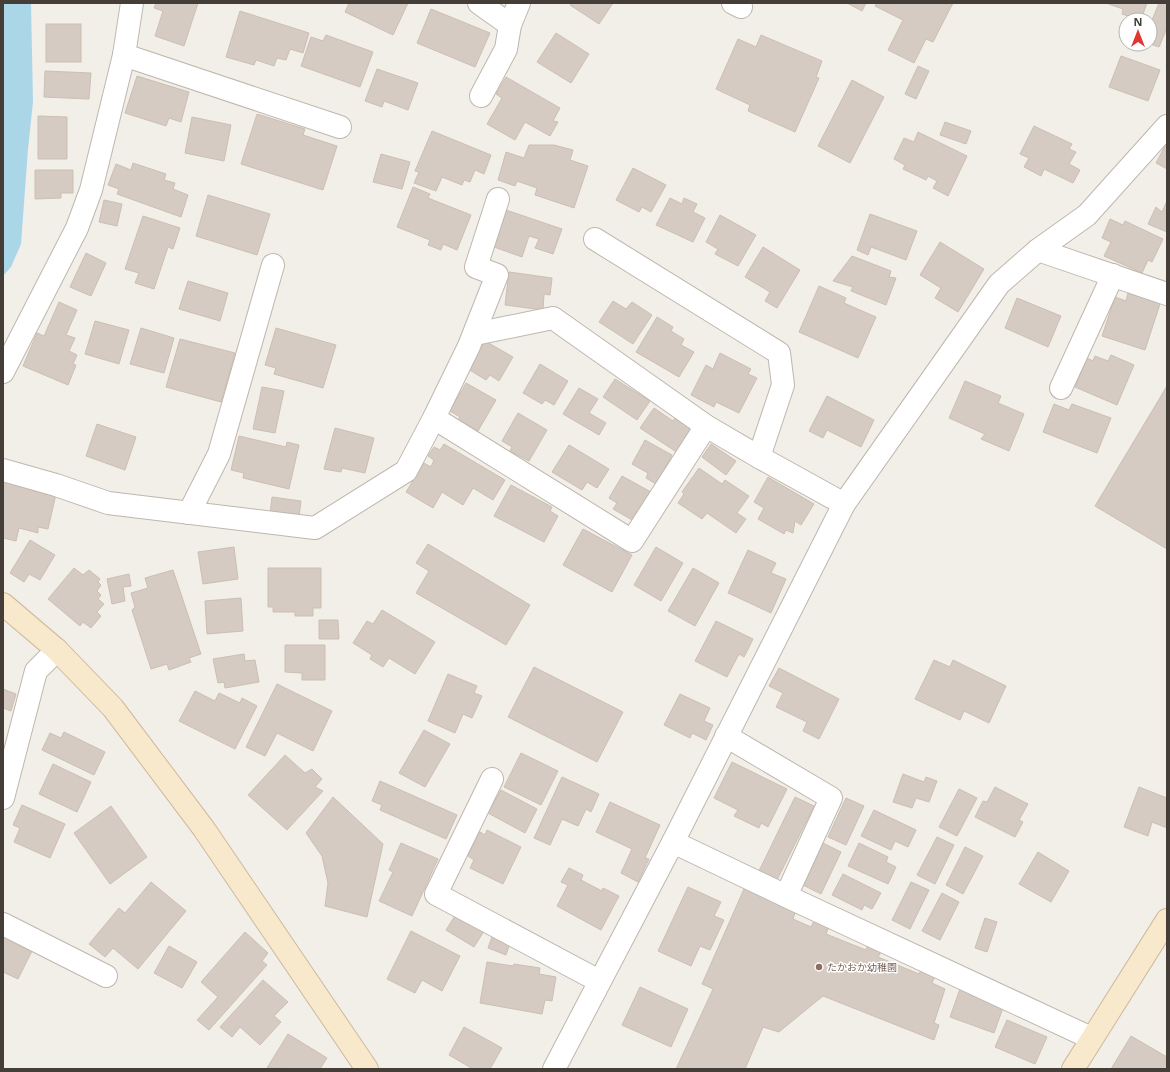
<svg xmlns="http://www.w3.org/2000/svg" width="1170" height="1072" font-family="'Open Sans','Noto Sans JP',sans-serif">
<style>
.water{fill:#abd6e8}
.building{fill:#d5cbc2;stroke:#ccbfb3}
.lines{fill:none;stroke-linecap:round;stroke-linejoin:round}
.street-casing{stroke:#bfb7af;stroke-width:24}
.secondary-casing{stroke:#cdba9d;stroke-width:24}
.street{stroke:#fff;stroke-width:22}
.secondary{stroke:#f8e8cc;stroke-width:22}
.education-dot{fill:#8d6e63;stroke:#fff;stroke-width:1.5}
.labels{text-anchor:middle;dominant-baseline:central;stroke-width:3;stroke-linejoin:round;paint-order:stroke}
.education-label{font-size:10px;fill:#785e54;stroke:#fff;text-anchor:start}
</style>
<rect width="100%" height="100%" fill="#f2eee8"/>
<polygon class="water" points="3,3 31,3 33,102 28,149 21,244 11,267 3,276"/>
<g class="building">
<polygon points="156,3 198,3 184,46 155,36 163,11 154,8"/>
<polygon points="349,3 408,3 393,35 345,12"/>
<polygon points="572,3 613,3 599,24 570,5"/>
<polygon points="847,3 866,3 862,11"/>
<polygon points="877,3 953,3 933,42 926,39 914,63 888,50 903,20 875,6"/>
<polygon points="1106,3 1147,3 1141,20 1122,14 1123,9"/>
<polygon points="1159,3 1167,3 1167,28 1159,47 1150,44 1150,25"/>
<polygon points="431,9 490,33 475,67 417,43"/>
<polygon points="240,11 309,33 303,53 290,49 286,60 277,58 274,66 256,60 254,65 226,57"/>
<rect x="46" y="24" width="35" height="38"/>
<polygon points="556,33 589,54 571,83 537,62"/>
<polygon points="326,35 373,52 360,87 301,66 311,37 323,41"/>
<polygon points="761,35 822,61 816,77 819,78 795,132 748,111 750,105 716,89 738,39 756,47"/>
<polygon points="1121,56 1160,70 1148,101 1109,87"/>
<polygon points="918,66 929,71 916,99 905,94"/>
<polygon points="377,69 418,83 408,110 384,101 382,107 365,101"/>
<polygon points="45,71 91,73 89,99 44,97"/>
<polygon points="137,76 189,92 181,122 169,118 166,126 125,113"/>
<polygon points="506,77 560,108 553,121 558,122 550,136 525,122 515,140 487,124 502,98 496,94"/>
<polygon points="852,80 884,97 850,163 818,146"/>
<polygon points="257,114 305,129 303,135 337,146 323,190 241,164"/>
<polygon points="38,116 67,117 67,159 38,159"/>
<polygon points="192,117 231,125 224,161 185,153"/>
<polygon points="945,122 971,131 966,144 940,135"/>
<polygon points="1034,126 1072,144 1069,149 1076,152 1069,164 1080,170 1073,183 1044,169 1041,176 1024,167 1029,158 1020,154"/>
<polygon points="432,131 491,155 484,174 475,170 470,182 464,180 462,185 442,177 436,191 414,183 419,172 415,171"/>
<polygon points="918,132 967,156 948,196 933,188 937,181 928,176 926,180 903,169 905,165 894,159 904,138 914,142"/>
<polygon points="1166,144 1167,144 1167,169 1156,163"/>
<polygon points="529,145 554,145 573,150 570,160 588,166 574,208 535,195 537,188 517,181 515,186 498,180 506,152 524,158"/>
<polygon points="381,154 410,162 402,189 373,182"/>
<polygon points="133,163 166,174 164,180 175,183 173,189 188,195 181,217 117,194 119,189 108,185 116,164 131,170"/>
<polygon points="633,168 666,185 651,212 642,207 639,212 616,200"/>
<polygon points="35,170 73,170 73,193 61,193 61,198 35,199"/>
<polygon points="413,187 430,194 428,198 471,215 457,250 443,244 441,250 428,245 430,240 397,227"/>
<polygon points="208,195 270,214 257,255 196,236"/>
<polygon points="670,198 682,204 684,198 697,204 693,212 705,218 693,242 656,225"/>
<polygon points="104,200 122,204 117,226 99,222"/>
<polygon points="1167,201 1167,232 1148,224 1156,207 1162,212"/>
<polygon points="506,210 562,229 553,254 535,248 539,239 529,236 522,257 494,247"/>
<polygon points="870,214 917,231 906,260 871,247 868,255 857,250"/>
<polygon points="720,215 756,235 738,266 715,254 718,249 706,242"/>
<polygon points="143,216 180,228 173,249 168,247 154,289 135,283 139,273 125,269"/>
<polygon points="1110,219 1123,225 1125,221 1163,239 1152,262 1148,260 1142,273 1104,256 1111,242 1102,238"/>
<polygon points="940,242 984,269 958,312 935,298 941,288 920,275"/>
<polygon points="763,247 800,270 777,308 765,301 770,292 745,277"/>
<polygon points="86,253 106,263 91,296 70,287"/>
<polygon points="852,256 891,271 889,277 896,278 886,305 851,291 853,287 833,281"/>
<polygon points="509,272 552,278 550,295 544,294 543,310 505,305"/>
<polygon points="188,281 228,293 220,321 179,309"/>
<polygon points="819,286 846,298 844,303 876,317 858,358 799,332"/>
<polygon points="1128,293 1160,304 1145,350 1102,336 1115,297 1126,301"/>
<polygon points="1017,298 1061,316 1048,347 1005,328"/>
<polygon points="613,301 626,309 632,302 652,315 633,344 599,322"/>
<polygon points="59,302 77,310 66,335 75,338 69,351 77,355 73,364 76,365 68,385 23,366 37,333 44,336"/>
<polygon points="657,317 673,327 671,331 684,339 681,345 694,352 679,377 636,352"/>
<polygon points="95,321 129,330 119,364 85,354"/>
<polygon points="141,328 174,338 164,373 130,364"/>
<polygon points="276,328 336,345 323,388 274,374 276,368 265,365"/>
<polygon points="180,339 235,353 221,402 166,387"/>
<polygon points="485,341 513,357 499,381 490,375 486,380 468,369"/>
<polygon points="720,353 751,369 748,374 757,378 739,413 716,402 714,407 691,395 706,365 713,369"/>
<polygon points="1111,355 1134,365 1117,405 1075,387 1087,358 1093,361 1095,356 1108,361"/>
<polygon points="540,364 568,381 554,405 545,400 542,404 523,393"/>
<polygon points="615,379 650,401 637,420 603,397"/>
<polygon points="965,381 1001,396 998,403 1024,414 1009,451 981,439 985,434 949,418"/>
<polygon points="466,383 496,400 478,431 458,420 460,417 450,411"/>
<polygon points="1167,386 1167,549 1095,506"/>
<polygon points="262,387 284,391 275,433 253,429"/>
<polygon points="579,388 598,399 589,413 606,423 599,435 563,414"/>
<polygon points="827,396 874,420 861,447 827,430 823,438 809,431"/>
<polygon points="1054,404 1069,410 1072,404 1111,418 1097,453 1043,432"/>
<polygon points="654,408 673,421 675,418 693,430 678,453 640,428"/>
<polygon points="518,413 547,430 529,461 510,451 512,447 502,441"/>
<polygon points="97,424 136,437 125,470 86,456"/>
<polygon points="335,428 374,438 365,473 342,468 341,472 324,469"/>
<polygon points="239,436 286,447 287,442 299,445 289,489 243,478 244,473 231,470"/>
<polygon points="645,440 672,455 656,484 646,478 648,473 632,464"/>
<polygon points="444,444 505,480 493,500 473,488 463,505 442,492 433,508 406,492 424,463 431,467 434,460 428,456 434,447 440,450"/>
<polygon points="711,444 736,461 726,475 702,457"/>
<polygon points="569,445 609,469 597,488 587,482 582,490 552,472"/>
<polygon points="699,468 722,484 725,480 749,496 737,513 746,519 736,533 707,513 702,519 678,503 684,494 682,492"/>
<polygon points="622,476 651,492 634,521 613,509 617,503 609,498"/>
<polygon points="768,477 814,504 801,525 795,521 793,533 786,530 784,534 758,519 764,508 754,502"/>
<polygon points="3,480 56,494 48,529 38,527 38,533 19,528 16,541 3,538"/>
<polygon points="511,485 552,507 550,511 558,516 544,542 494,516"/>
<polygon points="272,497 301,501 299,517 270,514"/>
<polygon points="583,529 632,555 612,592 563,565"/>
<polygon points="30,540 55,555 40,580 29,574 24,582 10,573"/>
<polygon points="428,544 530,605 506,645 416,593 429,571 416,563"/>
<polygon points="234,547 238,579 203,584 198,552"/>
<polygon points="656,547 683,563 661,601 634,585"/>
<polygon points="748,550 776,563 771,573 786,579 771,613 728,593"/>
<polygon points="74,568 83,575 89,570 100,579 98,582 101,585 97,591 101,595 98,599 104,604 97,612 101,616 91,628 83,622 80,626 48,599"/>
<polygon points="268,568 321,568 321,608 313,608 313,616 295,616 295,612 273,612 273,607 268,607"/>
<polygon points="693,568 719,583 695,626 668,611"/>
<polygon points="173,570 201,654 189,658 191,662 169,670 167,664 151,669 132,610 135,607 131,593 148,588 145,578"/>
<polygon points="129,574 131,586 123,587 125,601 112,604 107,579"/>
<polygon points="241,598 243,631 207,634 205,601"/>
<polygon points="382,610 435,642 415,674 389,658 383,667 370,659 372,655 353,643 367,621 373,624"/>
<polygon points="319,620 338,620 339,639 319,639"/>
<polygon points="716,621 753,639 744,657 739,654 727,677 695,661"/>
<polygon points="285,645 325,645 325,680 302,680 302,673 285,672"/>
<polygon points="244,654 245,661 255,660 259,682 225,688 224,682 218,683 213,659"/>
<polygon points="934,660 950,667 953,660 1006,686 989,723 964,711 960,720 915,699"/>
<polygon points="534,667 623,712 597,762 508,717"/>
<polygon points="779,668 839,699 819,739 803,731 807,722 776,707 783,693 769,686"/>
<polygon points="448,674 477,686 474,693 482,696 472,718 463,714 455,733 428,721"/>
<polygon points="277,684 332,711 313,751 277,733 265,756 246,747"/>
<polygon points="3,689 16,694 11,711 3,708"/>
<polygon points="195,691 215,701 219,693 240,703 242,698 257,706 235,749 179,721"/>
<polygon points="680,694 710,708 704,721 713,725 706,740 692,733 690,738 664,725"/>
<polygon points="424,730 450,744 425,787 399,773"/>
<polygon points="64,732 105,752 94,775 42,750 50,733 61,738"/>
<polygon points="521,753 558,771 541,805 504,787"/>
<polygon points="285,755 305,773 312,769 322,779 315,787 323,791 287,830 248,795"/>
<polygon points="732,762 787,789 768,827 761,823 759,828 734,816 738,810 714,798"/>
<polygon points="53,764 91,782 77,812 39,794"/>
<polygon points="903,774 924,782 926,777 937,781 929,802 916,798 912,808 893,802"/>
<polygon points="562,777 599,794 591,812 586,809 578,826 562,819 550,845 534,838"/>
<polygon points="380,781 457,815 446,839 380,810 382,805 372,801"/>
<polygon points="995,787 1028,804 1019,820 1023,822 1015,837 975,817 983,801 987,802"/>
<polygon points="1139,787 1167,798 1167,828 1152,822 1148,836 1124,827"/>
<polygon points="959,789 977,798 957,836 939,827"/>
<polygon points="501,790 537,809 525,833 488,813"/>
<polygon points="333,797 383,844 367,917 325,906 328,883 322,856 306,833"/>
<polygon points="795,797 814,806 775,884 757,875"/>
<polygon points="846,798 864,806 846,845 828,837"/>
<polygon points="610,802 660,825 645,858 649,859 638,882 621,873 632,849 596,832"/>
<polygon points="22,805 65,824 50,858 14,842 20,828 13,825"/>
<polygon points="111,806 147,857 110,884 74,833"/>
<polygon points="874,810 916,830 908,847 895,841 891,850 861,836"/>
<polygon points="487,830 521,847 503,884 470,868 474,860 468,856 480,832 485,835"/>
<polygon points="937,837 954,845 935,884 917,875"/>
<polygon points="401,843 438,859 412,916 379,901 393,872 389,870"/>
<polygon points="823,843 841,852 821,894 803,885"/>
<polygon points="859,843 888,857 886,862 896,867 888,884 848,866"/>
<polygon points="965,847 983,856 963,894 946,885"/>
<polygon points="1038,852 1069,871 1051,902 1019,884"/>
<polygon points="569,868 583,875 581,880 602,891 603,888 619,896 601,930 557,906 568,885 561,882"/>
<polygon points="843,874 881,893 872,909 864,905 862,910 832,895"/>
<polygon points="151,882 186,911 138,969 113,948 105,957 89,944 119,908 125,913"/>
<polygon points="911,882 929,890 910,929 892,920"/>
<polygon points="688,887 721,902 714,916 724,920 710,950 700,946 691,966 658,951"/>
<polygon points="744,889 796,910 793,919 811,927 814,921 829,926 826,934 866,950 869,942 883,949 878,957 919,974 922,968 936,974 932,983 945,989 934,1023 939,1025 934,1040 823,996 779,1032 763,1027 745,1069 676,1069 713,989 702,984"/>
<polygon points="942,893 959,902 940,940 922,931"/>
<polygon points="458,911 486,928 474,947 446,930"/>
<polygon points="985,918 997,922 987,952 975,948"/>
<polygon points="411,931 460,956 442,991 422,980 415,993 387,979"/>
<polygon points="245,932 268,953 262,961 267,965 209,1030 197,1020 218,997 201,982"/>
<polygon points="3,933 34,947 18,979 3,972"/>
<polygon points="493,934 511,940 506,955 488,948"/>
<polygon points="169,946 197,962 182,988 154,973"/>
<polygon points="487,962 513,966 514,964 540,968 539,974 556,977 552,1001 545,1000 542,1014 480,1003"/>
<polygon points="263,980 288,1002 274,1016 281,1022 260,1045 240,1027 232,1037 220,1027"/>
<polygon points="640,987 688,1009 671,1047 622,1025"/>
<polygon points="960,989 1004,1005 994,1033 950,1017"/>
<polygon points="1007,1020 1047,1037 1035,1064 995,1047"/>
<polygon points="464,1027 502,1048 490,1069 473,1069 449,1055"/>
<polygon points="288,1034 327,1058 320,1069 267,1068"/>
<polygon points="1131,1036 1167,1057 1167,1069 1111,1069"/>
</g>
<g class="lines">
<g class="street-casing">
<g id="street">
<polyline points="479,3 510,25"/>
<polyline points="733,3 741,7"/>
<polyline points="124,55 340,127"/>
<polyline points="481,96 506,49 510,25 519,3"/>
<polyline points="595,239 779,353 783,385 759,457 844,504"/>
<polyline points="1038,250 1167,294"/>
<polyline points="475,334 553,318 706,426 759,457"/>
<polyline points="3,372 77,228 91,190 124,55 132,3"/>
<polyline points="1061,388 1113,275"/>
<polyline points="434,418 632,541 706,426"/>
<polyline points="3,470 56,485 108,503 315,528 406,471 434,418 469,346 497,275 476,267 498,199"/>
<polyline points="189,513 219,454 273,265"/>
<polyline points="726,736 831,798 786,896"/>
<polyline points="492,779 436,894 599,981"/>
<polyline points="3,798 36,671 57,650"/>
<polyline points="673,842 786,896 1091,1038"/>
<polyline points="3,924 106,976"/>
<polyline points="554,1069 673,842 844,504 999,284 1038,250 1087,215 1167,126"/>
</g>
</g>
<g class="secondary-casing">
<g id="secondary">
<polyline points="3,604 57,650 113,708 204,829 367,1069"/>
<polyline points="1073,1069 1167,920"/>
</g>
</g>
<use href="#street" class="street"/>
<use href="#secondary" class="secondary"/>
</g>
<circle class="education-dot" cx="819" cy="967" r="4"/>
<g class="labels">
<g class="education-label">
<text x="827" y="967">たかおか幼稚園</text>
</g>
</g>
<rect width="1170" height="1072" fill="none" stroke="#453e38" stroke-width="8"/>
<g transform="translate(1138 32)"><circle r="19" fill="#ffffff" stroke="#b5b2af"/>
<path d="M0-3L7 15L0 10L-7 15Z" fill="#e23630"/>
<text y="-6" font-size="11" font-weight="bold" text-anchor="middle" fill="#453e38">N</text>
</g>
</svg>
